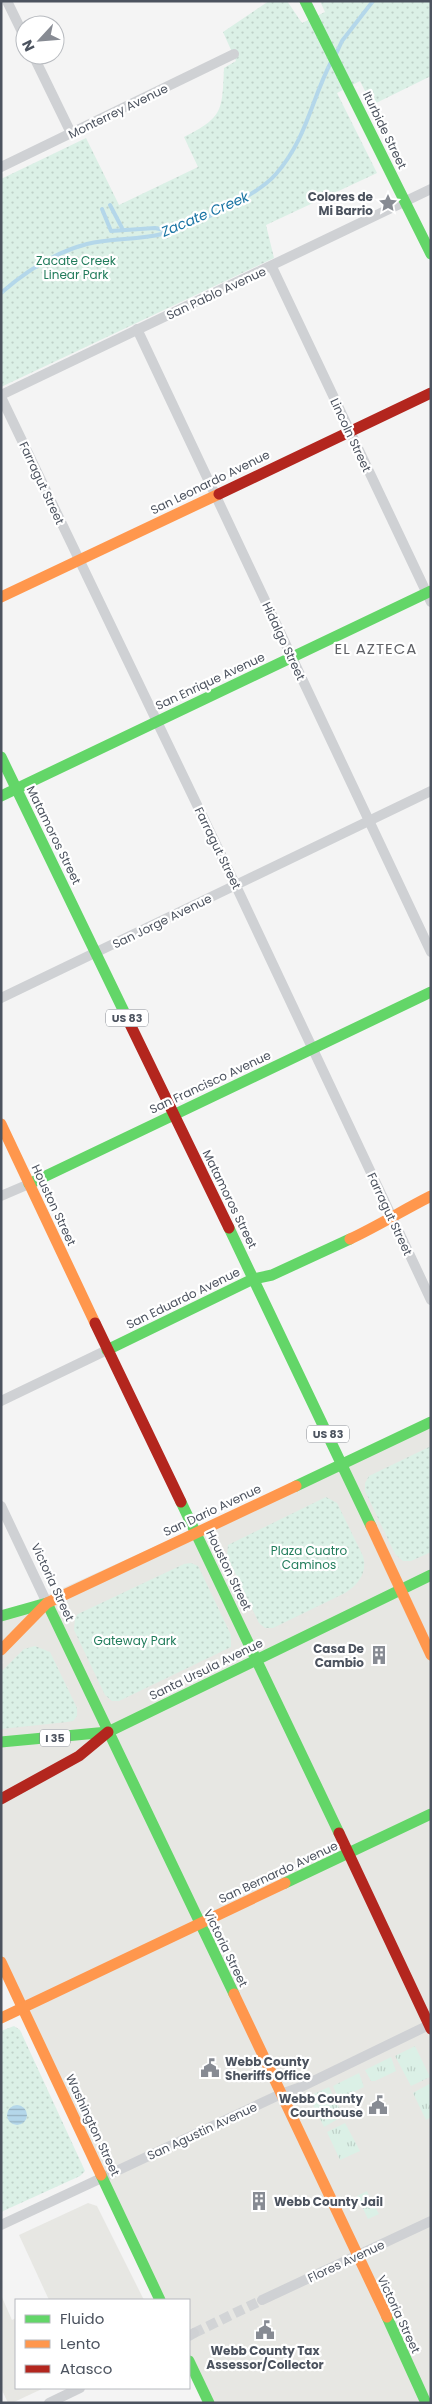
<svg xmlns="http://www.w3.org/2000/svg" width="432" height="2404" font-family="Poppins,sans-serif">
<style>
.commercial{fill:#e7e7e3}
.grass{fill:url(#grass-tufts)}
.park{fill:url(#park-dots)}
.water{fill:url(#water-rules)}
.lines{fill:none;stroke-linecap:round;stroke-linejoin:round}
.stream{stroke:#b4d7ea;stroke-width:4}
.street-tunnel{stroke:#d2d4d6;stroke-width:10;stroke-dasharray:10 5;stroke-linecap:butt}
.street{stroke:#cfd1d4;stroke-width:10}
.fast{stroke:#63d668;stroke-width:11}
.slow{stroke:#ff974d;stroke-width:11}
.jam{stroke:#b3261e;stroke-width:11}
.labels{text-anchor:middle;dominant-baseline:central;stroke-width:4.5;stroke-linejoin:round;paint-order:stroke}
.shield{fill:#fff;stroke:#82878f;stroke-width:1}
.shield-label{font-size:11px;font-weight:bold;fill:#4c535f}
.street-label{font-size:12px;fill:#4c535f;stroke:#fff}
.poi-label{font-size:12px;font-weight:bold;fill:#4c535f;stroke:#fff;text-anchor:end}
.park-label{font-size:12px;fill:#217c5b;stroke:#fff}
.water-label{font-size:14px;font-style:italic;fill:#1a74a4;stroke:#fff}
.quarter-label{font-size:15px;letter-spacing:1px;fill:#606267;stroke:#fff}
</style>
<defs>
<pattern id="grass-tufts" width="24" height="20" patternUnits="userSpaceOnUse" patternTransform="scale(1.25)"><rect width="24" height="20" fill="#dbf0e6"/><path d="M3 7l-1-3M5 7V3M7 7l1-3M15 17l-1-3M17 17v-4M19 17l1-3" fill="none" stroke="#bed0c8"/></pattern>
<pattern id="park-dots" width="8" height="8" patternUnits="userSpaceOnUse" patternTransform="scale(1.25)"><rect width="8" height="8" fill="#dbf0e6"/><path d="M2 2h.1M6 6h.1" fill="none" stroke="#bed0c8" stroke-width="1.8" stroke-linecap="round"/></pattern>
<pattern id="water-rules" width="6" height="5" patternUnits="userSpaceOnUse" patternTransform="scale(1.25)"><rect width="6" height="5" fill="#b4d7ea"/><path d="M0 2.5h6" fill="none" stroke="#95b1c1"/></pattern>
</defs>
<rect width="100%" height="100%" fill="#f4f4f4"/>
<g class="commercial">
<polygon points="431,1422 431,2403 209,2403 189,2361 189,2300 160,2300 1,1962 1,1616"/>
<polygon points="88,2203 97,2206 144,2300 49,2300 19,2235"/>
<polygon points="1,2295 12,2320 16,2318 16,2388 44,2388 12,2403 8,2403 1,2388"/>
</g>
<g class="grass">
<polygon points="415,2046 430,2077 411,2086 395,2056"/>
<polygon points="391,2057 396,2071 375,2081 371,2081 365,2070"/>
<polygon points="359,2073 364,2087 343,2097 338,2097 333,2086"/>
<polygon points="431,2083 431,2117 426,2120 413,2093"/>
<polygon points="329,2087 343,2116 324,2127 309,2096"/>
<polygon points="345,2123 360,2151 340,2160 327,2132"/>
<polygon points="367,2191 373,2208 375,2207 379,2214 368,2219 357,2196"/>
</g>
<g class="park">
<path d="M 269,1 L 287,1 L 302,23 L 325,12 L 320,1 L 431,1 L 431,76 L 372,105 L 360,81 L 337,93 L 377,173 L 266,225 L 274,258 L 1,387 L 1,179 L 86,138 L 119,205 L 198,167 L 184,137 C 224,117 222,110 224,68 L 236,61 L 223,32 Z"/>
<polygon points="431,1446 431,1552 411,1561 403,1561 395,1554 365,1491 365,1483 369,1476"/>
<path d="M 326,1497 L 337,1503 L 363,1556 C 368,1572 358,1585 345,1593 L 273,1628 L 265,1628 L 259,1623 L 227,1556 L 228,1545 Z"/>
<polygon points="191,1563 198,1566 201,1572 231,1635 231,1647 119,1701 112,1701 105,1695 74,1630 75,1618 78,1614 184,1564"/>
<polygon points="35,1646 50,1652 77,1708 77,1716 73,1721 67,1722 1,1729 1,1672 24,1649"/>
<polygon points="14,2026 20,2030 85,2171 80,2176 1,2212 1,2031"/>
</g>
<circle class="water" cx="17" cy="2115" r="10"/>
<g class="lines">
<g class="stream">
<polyline points="336,54 342,41 373,1"/>
<polyline points="110,205 122,228"/>
<polyline points="102,209 111,231 155,228 169,231"/>
<path d="M 1,293 C 25,272 56,252 87,244 C 111,238 138,240 162,234 C 192,226 256,197 276,174 C 306,140 311,101 331,62"/>
</g>
<polyline class="street-tunnel" points="194,2333 262,2300"/>
<g class="street">
<polyline points="7,1 25,38"/>
<polyline points="33,55 71,133"/>
<polyline points="1,167 234,54"/>
<polyline points="272,267 431,602"/>
<polyline points="137,329 431,952"/>
<polyline points="1,395 431,189"/>
<polyline points="1,397 236,886 431,1300"/>
<polyline points="1,998 431,791"/>
<polyline points="1,1196 29,1184"/>
<polyline points="1,1401 107,1350"/>
<polyline points="1,1506 47,1603"/>
<polyline points="1,2225 281,2094 301,2087 431,2024"/>
<polyline points="262,2300 431,2221"/>
<polyline points="189,2336 194,2333"/>
<polyline points="49,2403 80,2388"/>
</g>
<g class="fast">
<polyline points="305,1 431,254"/>
<polyline points="1,757 128,1020"/>
<polyline points="1,796 431,591"/>
<polyline points="29,1184 431,992"/>
<polyline points="229,1228 371,1526"/>
<polyline points="107,1350 253,1279 272,1275 350,1239"/>
<polyline points="296,1486 431,1422"/>
<polyline points="181,1502 339,1833"/>
<polyline points="1,1616 47,1603 234,1994"/>
<polyline points="1,1742 108,1732 431,1575"/>
<polyline points="285,1883 431,1814"/>
<polyline points="101,2175 160,2300"/>
<polyline points="387,2317 426,2403"/>
<polyline points="189,2361 209,2403"/>
</g>
<g class="slow">
<polyline points="1,597 219,494"/>
<polyline points="1,1124 95,1323"/>
<path d="M 350,1239 C 378,1226 403,1210 431,1196"/>
<polyline points="371,1526 431,1655"/>
<polyline points="1,1650 47,1603 296,1486"/>
<polyline points="1,1962 101,2175"/>
<polyline points="234,1994 387,2317"/>
<polyline points="1,2018 285,1883"/>
</g>
<g class="jam">
<polyline points="219,494 431,393"/>
<polyline points="128,1020 229,1228"/>
<polyline points="95,1323 181,1502"/>
<polyline points="1,1799 79,1756 108,1732"/>
<polyline points="339,1833 431,2029"/>
</g>
</g>
<defs>
<g id="sight-bare" transform="scale(1.5)"><path d="M0-6L1.8-2.2L6-1.7L2.9 1.2L3.7 5.4L0 3.3L-3.7 5.4L-2.9 1.2L-6-1.7L-1.8-2.2Z" fill="#878b93" stroke="#fff" stroke-width="2.5" paint-order="stroke"/></g>
<g id="building-bare" transform="scale(1.5)"><path d="M-4-6H4V6H1V3H-1V6H-4ZM-2.5-4.3h1.7v1.8h-1.7ZM.8-4.3h1.7v1.8H.8ZM-2.5-1h1.7V.8h-1.7ZM.8-1h1.7V.8H.8Z" fill="#878b93" stroke="#fff" stroke-width="2.5" paint-order="stroke"/></g>
<g id="civic-bare" transform="scale(1.5)"><path d="M-.6-6.5H3V-4.5H.6V-3L4-1V1h2V6H-6V1h2V-1L-.6-3ZM-1.2 2.5V6h2.4V2.5Z" fill="#878b93" stroke="#fff" stroke-width="2.5" paint-order="stroke"/></g>
</defs>
<g fill-rule="evenodd">
<use href="#sight-bare" x="388" y="203"/>
<use href="#building-bare" x="379" y="1655"/>
<use href="#civic-bare" x="210" y="2068"/>
<use href="#civic-bare" x="378" y="2105"/>
<use href="#building-bare" x="259" y="2201"/>
<use href="#civic-bare" x="265" y="2330"/>
</g>
<g class="labels">
<g class="shield">
<rect x="106" y="1009.5" width="42" height="17" rx="4"/>
<rect x="307" y="1425.5" width="42" height="17" rx="4"/>
<rect x="40" y="1729.5" width="30" height="17" rx="4"/>
</g>
<g class="shield-label">
<text x="127" y="1018">US 83</text>
<text x="328" y="1434">US 83</text>
<text x="55" y="1738">I 35</text>
</g>
<g class="street-label">
<text transform="translate(118 111) rotate(-26)">Monterrey Avenue</text>
<text transform="translate(385 130) rotate(64)">Iturbide Street</text>
<text transform="translate(216 293) rotate(-25)">San Pablo Avenue</text>
<text transform="translate(351 435) rotate(65)">Lincoln Street</text>
<text transform="translate(210 482) rotate(-26)">San Leonardo Avenue</text>
<text transform="translate(42 483) rotate(65)">Farragut Street</text>
<text transform="translate(284 641) rotate(65)">Hidalgo Street</text>
<text transform="translate(210 681) rotate(-25)">San Enrique Avenue</text>
<text transform="translate(54 835) rotate(64)">Matamoros Street</text>
<text transform="translate(218 848) rotate(64)">Farragut Street</text>
<text transform="translate(162 921) rotate(-26)">San Jorge Avenue</text>
<text transform="translate(210 1082) rotate(-25)">San Francisco Avenue</text>
<text transform="translate(230 1199) rotate(64)">Matamoros Street</text>
<text transform="translate(54 1205) rotate(65)">Houston Street</text>
<text transform="translate(390 1214) rotate(65)">Farragut Street</text>
<text transform="translate(183 1298) rotate(-26)">San Eduardo Avenue</text>
<text transform="translate(212 1510) rotate(-25)">San Dario Avenue</text>
<text transform="translate(229 1570) rotate(64)">Houston Street</text>
<text transform="translate(53 1582) rotate(65)">Victoria Street</text>
<text transform="translate(206 1669) rotate(-26)">Santa Ursula Avenue</text>
<text transform="translate(278 1872) rotate(-25)">San Bernardo Avenue</text>
<text transform="translate(226 1948) rotate(64)">Victoria Street</text>
<text transform="translate(93 2125) rotate(65)">Washington Street</text>
<text transform="translate(202 2131) rotate(-25)">San Agustin Avenue</text>
<text transform="translate(346 2261) rotate(-25)">Flores Avenue</text>
<text transform="translate(399 2314) rotate(65)">Victoria Street</text>
</g>
<g class="poi-label">
<text x="373" y="196">Colores de<tspan x="373" dy="14">Mi Barrio</tspan></text>
<text x="364" y="1648">Casa De<tspan x="364" dy="14">Cambio</tspan></text>
<text x="225" y="2061" text-anchor="start">Webb County<tspan x="225" dy="14">Sheriffs Office</tspan></text>
<text x="363" y="2098">Webb County<tspan x="363" dy="14">Courthouse</tspan></text>
<text x="274" y="2201" text-anchor="start">Webb County Jail</text>
<text x="265" y="2350" text-anchor="middle">Webb County Tax<tspan x="265" dy="14">Assessor/Collector</tspan></text>
</g>
<g class="park-label">
<text x="76" y="260">Zacate Creek<tspan x="76" dy="14">Linear Park</tspan></text>
<text x="309" y="1550">Plaza Cuatro<tspan x="309" dy="14">Caminos</tspan></text>
<text x="135" y="1640">Gateway Park</text>
</g>
<g class="water-label">
<text transform="translate(205 214) rotate(-23)">Zacate Creek</text>
</g>
<g class="quarter-label">
<text x="376" y="648">EL AZTECA</text>
</g>
</g>
<rect width="432" height="2404" fill="none" stroke="#4c535f" stroke-width="5"/>
<rect x="15" y="2299" width="175" height="90" fill="#ffffff" stroke="#b7babf"/>
<rect x="25" y="2315" width="25" height="8" fill="#63d668" stroke="#b7babf"/>
<text x="60" y="2324" font-size="15" fill="#4c535f">Fluido</text>
<rect x="25" y="2340" width="25" height="8" fill="#ff974d" stroke="#b7babf"/>
<text x="60" y="2349" font-size="15" fill="#4c535f">Lento</text>
<rect x="25" y="2365" width="25" height="8" fill="#b3261e" stroke="#b7babf"/>
<text x="60" y="2374" font-size="15" fill="#4c535f">Atasco</text>
<g transform="translate(40 40) rotate(244)"><circle r="24" fill="#ffffff" stroke="#b7babf"/>
<path d="M0-4L9 19L0 12L-9 19Z" fill="#878b93"/>
<text y="-8" font-size="14" font-weight="bold" text-anchor="middle" fill="#4c535f">N</text>
</g>
</svg>
